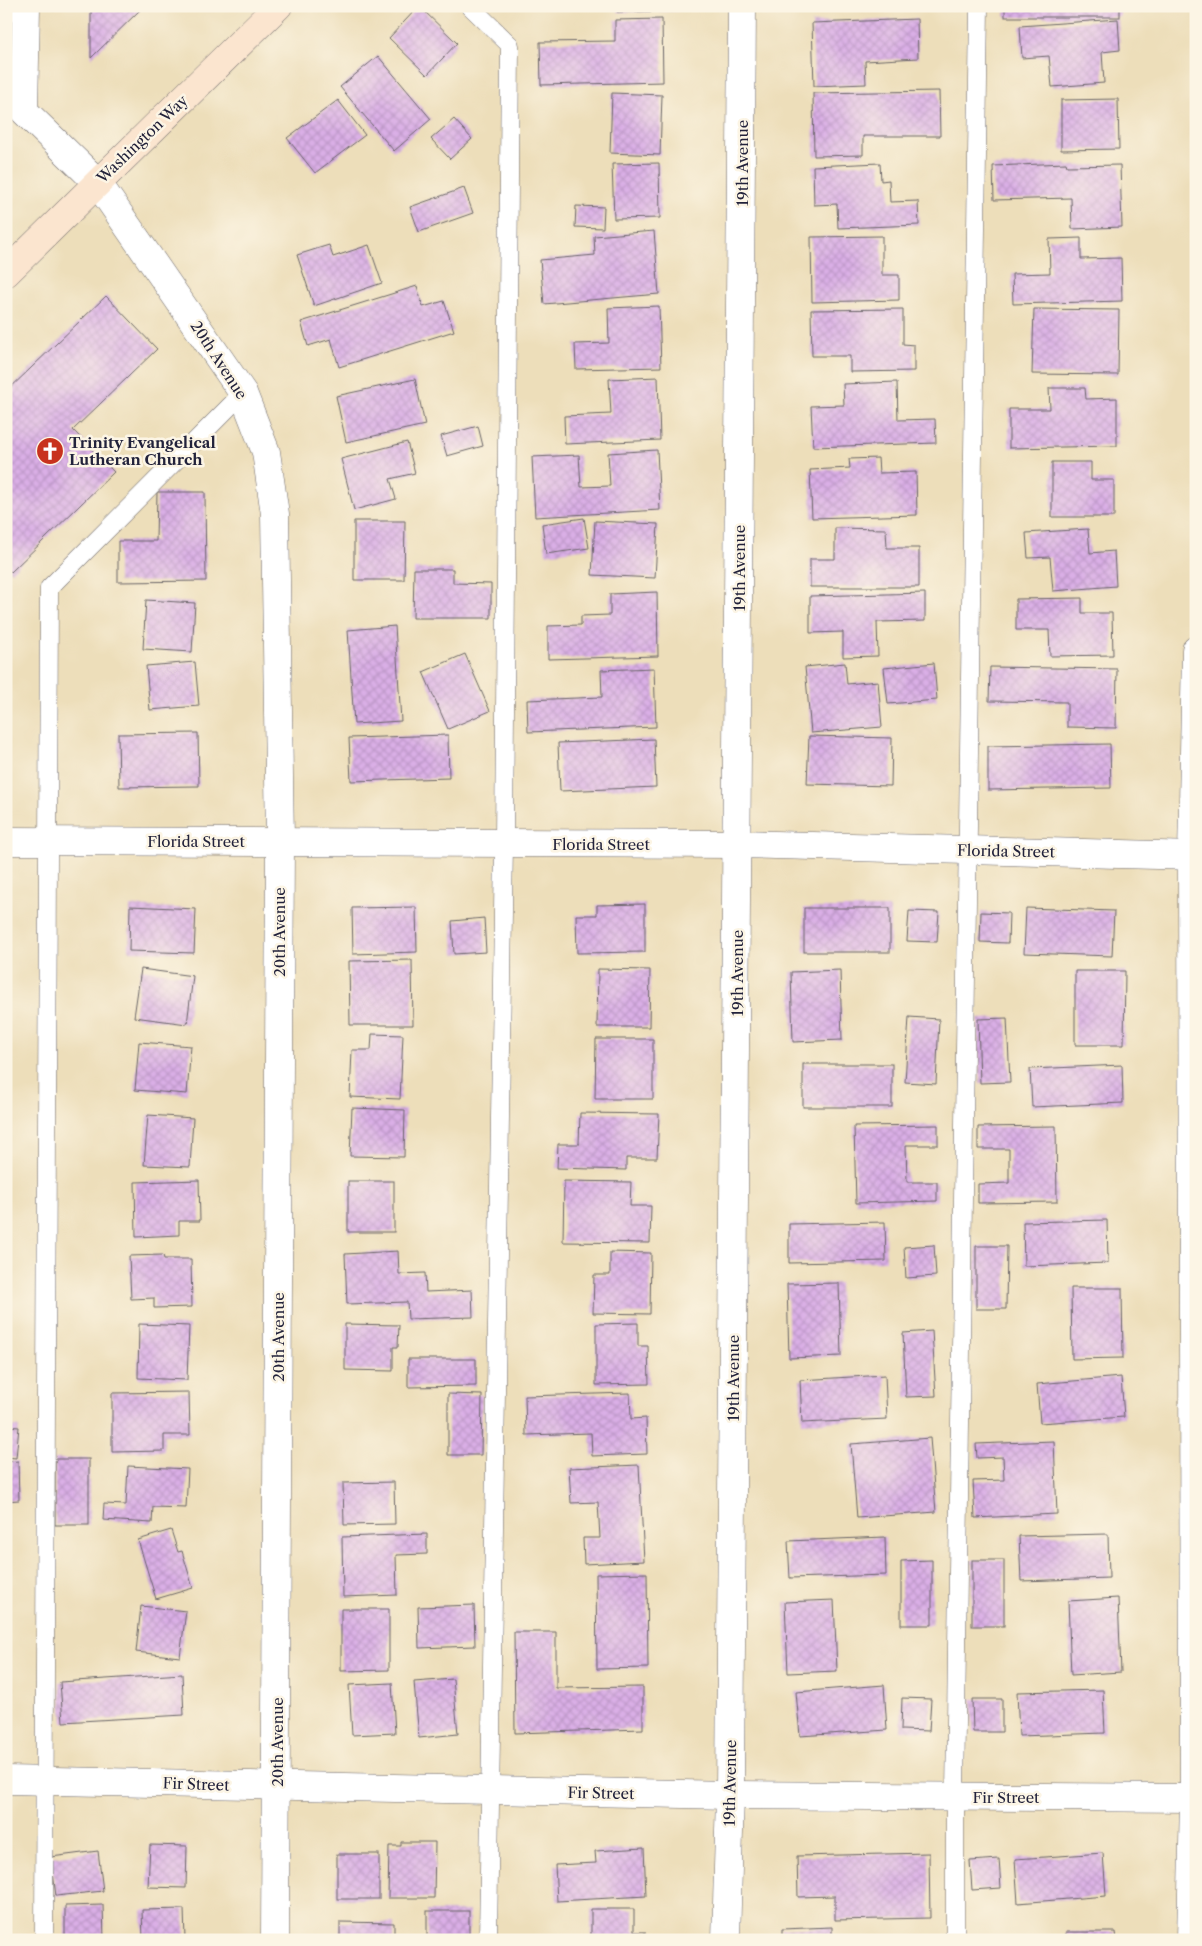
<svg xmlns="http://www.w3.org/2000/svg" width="1202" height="1946" font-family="'Libre Caslon Text',serif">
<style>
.building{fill:url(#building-cross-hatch)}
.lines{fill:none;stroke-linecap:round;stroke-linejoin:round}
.lane-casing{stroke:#696467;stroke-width:19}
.street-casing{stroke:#696467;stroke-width:29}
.secondary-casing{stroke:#696467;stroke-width:29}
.lane{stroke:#fff;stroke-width:18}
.street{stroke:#fff;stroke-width:28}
.secondary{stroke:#fbe5cf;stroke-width:28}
.labels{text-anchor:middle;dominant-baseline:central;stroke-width:5;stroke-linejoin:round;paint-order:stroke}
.street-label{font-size:15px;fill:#22223b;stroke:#fcf5e5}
.poi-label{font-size:15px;font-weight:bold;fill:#22223b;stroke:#fcf5e5;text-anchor:start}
</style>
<defs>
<pattern id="building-cross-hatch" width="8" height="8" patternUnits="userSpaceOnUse" patternTransform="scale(1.25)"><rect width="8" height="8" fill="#daafe6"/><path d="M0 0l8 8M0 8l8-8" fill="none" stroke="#bb96c6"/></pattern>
</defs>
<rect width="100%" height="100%" fill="#fcf5e5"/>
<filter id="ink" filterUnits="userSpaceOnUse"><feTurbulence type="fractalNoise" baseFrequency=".02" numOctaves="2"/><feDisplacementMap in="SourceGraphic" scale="10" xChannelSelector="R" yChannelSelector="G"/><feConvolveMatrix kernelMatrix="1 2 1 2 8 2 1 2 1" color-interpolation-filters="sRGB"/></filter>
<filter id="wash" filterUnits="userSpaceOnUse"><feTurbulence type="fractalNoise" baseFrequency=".0096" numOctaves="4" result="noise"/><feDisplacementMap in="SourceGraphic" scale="20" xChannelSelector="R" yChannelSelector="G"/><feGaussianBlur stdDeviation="1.12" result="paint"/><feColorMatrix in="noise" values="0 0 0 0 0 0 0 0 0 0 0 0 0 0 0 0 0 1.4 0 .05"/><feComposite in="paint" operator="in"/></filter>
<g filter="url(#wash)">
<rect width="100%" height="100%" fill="#eddeba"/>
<g id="blocks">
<g class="building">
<polygon points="91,6 144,6 91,58"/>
<polygon points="419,6 457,43 427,75 389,38"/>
<polygon points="617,6 678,6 678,11 617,12"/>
<polygon points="814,6 923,6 923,8 814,11"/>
<rect x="1005" y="6" width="115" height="11"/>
<polygon points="662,19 663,82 541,85 540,42 615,41 615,20"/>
<polygon points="917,19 918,58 865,61 866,84 814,86 812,23"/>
<polygon points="1118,19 1120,50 1102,52 1104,83 1052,87 1049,56 1022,58 1020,26"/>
<polygon points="378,56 431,119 394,151 340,87"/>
<polygon points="939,91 940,136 863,136 863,155 814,156 813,93"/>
<polygon points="612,93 662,95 660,155 610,153"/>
<polygon points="1118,99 1119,149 1061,150 1061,100"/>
<polygon points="338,100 365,135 315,173 287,138"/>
<polygon points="454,119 472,139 450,159 431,139"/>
<polygon points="659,163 660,218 614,219 612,164"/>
<polygon points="880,163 881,181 889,180 890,202 918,201 919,225 838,228 837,204 814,205 813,166"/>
<polygon points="1066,163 1067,166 1120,165 1122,227 1072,229 1071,198 994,200 993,166"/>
<polygon points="464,188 473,213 419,232 410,207"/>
<polygon points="576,206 604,207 603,228 575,227"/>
<polygon points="654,231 659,294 544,304 540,260 595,255 594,236"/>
<polygon points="882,236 882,275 899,275 899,300 812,302 811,237"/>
<polygon points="1081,238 1081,259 1121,258 1122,301 1013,304 1012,274 1050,273 1049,239"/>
<polygon points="329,245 333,257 369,245 382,283 314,306 297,255"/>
<polygon points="417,286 423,307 444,301 454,331 339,367 331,339 308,346 301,322"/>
<polygon points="106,296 157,349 73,430 114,472 11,572 6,567 6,392"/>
<polygon points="659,306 661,367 576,369 575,344 609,343 608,308"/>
<polygon points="903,309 903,344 914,345 914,371 850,372 850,356 812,356 811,310"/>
<polygon points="1034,309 1119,310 1118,375 1032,374"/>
<polygon points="658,377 660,440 565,444 564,416 611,414 609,379"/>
<polygon points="415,379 425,425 346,442 336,396"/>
<polygon points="897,382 898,420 935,419 936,443 813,447 811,406 844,405 843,384"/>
<polygon points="1049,388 1085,388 1086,399 1117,398 1117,446 1009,448 1009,409 1050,409"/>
<polygon points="478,426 483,446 447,456 441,436"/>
<polygon points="407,442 415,473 390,479 396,499 354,510 341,459"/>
<polygon points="657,450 660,510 535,517 532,457 579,455 581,487 610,486 608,453"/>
<polygon points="878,458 879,473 916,472 917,515 812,518 810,470 850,468 849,459"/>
<polygon points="1052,462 1091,462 1091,480 1114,480 1114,517 1052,517"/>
<polygon points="157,492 205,492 206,581 118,582 118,541 156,541"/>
<polygon points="584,518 589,548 546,554 542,524"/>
<polygon points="354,521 405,521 404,580 354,580"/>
<polygon points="595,521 658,524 655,578 592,575"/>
<polygon points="835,528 886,529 887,548 919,548 919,587 810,587 810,559 835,559"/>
<polygon points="1088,529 1090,553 1114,551 1116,586 1053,591 1050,557 1028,558 1026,533"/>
<polygon points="414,569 453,569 453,583 491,584 491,618 413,618"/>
<polygon points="657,592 658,656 548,659 548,626 581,625 581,616 610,615 610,594"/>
<polygon points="925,593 925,621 877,622 878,656 843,657 843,632 810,633 810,596"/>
<polygon points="1082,598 1082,613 1112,613 1113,655 1050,656 1049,630 1016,630 1016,599"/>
<polygon points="146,600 195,603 192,652 143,649"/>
<polygon points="395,626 401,721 354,724 348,630"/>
<polygon points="465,654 490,711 448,729 423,672"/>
<polygon points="195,662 199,706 150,710 146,666"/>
<polygon points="845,663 847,684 878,681 882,727 811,733 805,667"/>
<polygon points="934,663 937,700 888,704 884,668"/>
<polygon points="990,667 1117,669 1116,728 1067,727 1067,702 989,701"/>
<polygon points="654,668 656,727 528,732 527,700 602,697 601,670"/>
<polygon points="198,733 199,786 119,787 118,734"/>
<polygon points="448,735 449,778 351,781 349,738"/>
<polygon points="809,736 892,738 891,786 807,784"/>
<polygon points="654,739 656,787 560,791 558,743"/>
<polygon points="1110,744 1111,788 988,790 988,746"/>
<polygon points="645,904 645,952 577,953 576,915 597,915 597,905"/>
<polygon points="130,906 196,909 194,953 129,951"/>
<polygon points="416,907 417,952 353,954 352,908"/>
<rect x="804" y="908" width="86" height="44"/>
<polygon points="1026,908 1114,911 1112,956 1024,953"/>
<polygon points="909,911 939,912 937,942 907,941"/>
<polygon points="981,912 1009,913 1008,943 980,942"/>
<polygon points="484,918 486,952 454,954 452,921"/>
<polygon points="412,960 413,1025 350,1025 349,961"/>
<polygon points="141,969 193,976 187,1024 134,1017"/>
<polygon points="598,969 650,970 649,1027 597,1027"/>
<polygon points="840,970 842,1040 793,1042 791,972"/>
<polygon points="1075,971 1125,971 1124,1045 1075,1045"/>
<polygon points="909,1017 939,1019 936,1084 905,1082"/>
<polygon points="1007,1018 1010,1082 980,1083 978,1019"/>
<polygon points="372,1034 403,1035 400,1099 350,1097 352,1050 371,1050"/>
<polygon points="596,1039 653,1039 653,1099 595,1099"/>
<polygon points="139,1042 191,1046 187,1094 135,1090"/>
<rect x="803" y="1064" width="89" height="43"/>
<polygon points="1122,1065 1123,1103 1032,1107 1030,1069"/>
<polygon points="352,1108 405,1110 404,1157 350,1156"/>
<polygon points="580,1113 659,1114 657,1158 626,1158 626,1170 557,1168 558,1144 579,1144"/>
<polygon points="148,1115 193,1118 190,1167 144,1165"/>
<polygon points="938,1125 938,1145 906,1145 907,1182 937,1182 937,1201 856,1203 854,1126"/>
<polygon points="1056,1126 1057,1202 978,1203 978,1184 1009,1183 1009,1149 978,1149 978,1127"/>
<polygon points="199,1180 200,1221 179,1221 179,1235 136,1237 135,1182"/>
<rect x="348" y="1181" width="46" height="51"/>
<polygon points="564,1181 631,1182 630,1206 651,1206 650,1243 563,1242"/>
<polygon points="1107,1220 1108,1263 1024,1266 1023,1222"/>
<polygon points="885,1222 886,1261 789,1263 789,1224"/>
<polygon points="934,1245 936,1276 906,1278 904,1247"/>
<polygon points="976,1246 1007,1246 1006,1309 976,1309"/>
<polygon points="398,1251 399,1274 425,1273 426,1292 472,1290 473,1317 408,1319 407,1302 347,1304 345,1254"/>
<polygon points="610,1252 651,1253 650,1314 593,1313 594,1275 610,1275"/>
<polygon points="163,1255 164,1259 191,1259 192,1307 154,1308 154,1298 131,1299 129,1256"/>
<polygon points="839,1283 841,1356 789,1358 787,1284"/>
<polygon points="1071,1288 1122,1288 1123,1358 1072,1359"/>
<polygon points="638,1323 638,1346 648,1346 649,1384 596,1385 596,1324"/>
<polygon points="139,1324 189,1326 187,1380 138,1378"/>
<polygon points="345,1324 399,1325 398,1347 393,1347 393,1371 345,1370"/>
<polygon points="932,1331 936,1396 906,1397 903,1333"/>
<polygon points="408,1359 476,1359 476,1386 408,1387"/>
<polygon points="885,1375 887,1419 802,1423 800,1380"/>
<polygon points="1121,1377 1124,1417 1040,1423 1037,1384"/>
<polygon points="189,1392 190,1435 164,1435 164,1451 112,1452 112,1393"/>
<polygon points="630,1393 631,1419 646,1418 647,1454 592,1456 591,1433 526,1435 525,1396"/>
<polygon points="448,1394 482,1395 481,1455 448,1455"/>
<polygon points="6,1426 19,1427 16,1458 6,1457"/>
<polygon points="930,1438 936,1512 857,1518 851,1444"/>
<polygon points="1054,1441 1057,1514 975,1518 973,1481 1004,1480 1003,1457 977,1458 976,1444"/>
<rect x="55" y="1459" width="34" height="66"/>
<polygon points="18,1461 19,1500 6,1501 6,1462"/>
<polygon points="639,1465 644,1561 584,1564 583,1538 600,1538 598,1502 571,1503 569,1468"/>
<polygon points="128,1466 188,1469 186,1508 153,1507 152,1523 103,1520 104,1504 126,1505"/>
<polygon points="394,1482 395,1524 344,1525 343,1483"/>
<polygon points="171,1530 178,1552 182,1551 193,1588 156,1599 138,1540"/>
<polygon points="427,1534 427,1554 396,1555 397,1595 343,1597 342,1537"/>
<polygon points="1108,1534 1109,1578 1021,1581 1019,1536"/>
<polygon points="885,1537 886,1575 790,1578 788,1541"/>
<polygon points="932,1560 932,1625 901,1625 901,1561"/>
<rect x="972" y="1560" width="32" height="66"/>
<polygon points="647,1573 648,1668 597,1669 596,1574"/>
<polygon points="1118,1598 1121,1672 1071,1675 1068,1601"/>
<polygon points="834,1600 837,1671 788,1673 785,1602"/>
<polygon points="474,1605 475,1646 419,1648 418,1607"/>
<polygon points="141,1606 186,1611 180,1657 136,1652"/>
<polygon points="341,1609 389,1609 389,1670 341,1671"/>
<polygon points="514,1632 556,1632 556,1688 643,1687 643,1729 515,1733"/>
<polygon points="182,1674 184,1715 63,1722 60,1682"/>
<polygon points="453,1679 458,1734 419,1738 414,1682"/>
<polygon points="392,1683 395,1733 352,1735 349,1685"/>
<polygon points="884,1685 887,1730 800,1736 796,1692"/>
<polygon points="1103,1690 1105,1733 1019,1736 1017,1692"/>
<polygon points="902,1698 931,1699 929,1731 901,1730"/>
<polygon points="972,1699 1002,1699 1002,1732 973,1732"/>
<polygon points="401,1842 435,1842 434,1898 388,1898 389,1846 401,1846"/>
<polygon points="150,1845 187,1846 186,1888 148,1887"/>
<polygon points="644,1848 646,1896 557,1901 555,1865 596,1863 595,1851"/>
<polygon points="98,1851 103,1891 56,1896 51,1857"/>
<polygon points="929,1853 930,1918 835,1920 835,1896 798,1897 797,1856"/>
<polygon points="1103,1853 1106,1896 1018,1903 1015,1859"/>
<rect x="337" y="1854" width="42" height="45"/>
<polygon points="999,1859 1001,1888 972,1890 970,1861"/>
<polygon points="103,1905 104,1940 65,1940 65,1906"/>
<polygon points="184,1909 185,1940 143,1940 142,1910"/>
<polygon points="591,1909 634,1909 634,1932 645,1932 645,1940 591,1940"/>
<rect x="427" y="1911" width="42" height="29"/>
<polygon points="340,1922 394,1923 394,1940 340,1940"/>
<polygon points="832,1927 832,1940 782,1940 782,1929"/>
<polygon points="1066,1932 1115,1932 1116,1940 1066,1940"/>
</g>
</g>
</g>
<g filter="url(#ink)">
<use href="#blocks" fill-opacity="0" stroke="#696467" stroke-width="1"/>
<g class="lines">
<g class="lane-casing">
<g id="lane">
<polyline points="470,6 510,45 504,843 488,1940"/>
<polyline points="44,1940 49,588 243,393"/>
<polyline points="955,1940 955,1796 979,6"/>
</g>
</g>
<g class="street-casing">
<g id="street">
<polyline points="26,6 24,111 97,182 243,393 266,452 275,514 280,841 275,1940"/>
<polyline points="6,841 738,844 1196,856"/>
<polyline points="6,1780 730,1795 1196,1798"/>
<polyline points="726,1940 730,1795 742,6"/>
<polyline points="1191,1940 1194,1798 1192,856 1196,650"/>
</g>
</g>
<g class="secondary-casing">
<polyline id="secondary" points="6,273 278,6"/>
</g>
<use href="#lane" class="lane"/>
<use href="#street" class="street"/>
<use href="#secondary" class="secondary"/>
</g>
</g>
<defs>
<g id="church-disc" transform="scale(1.4375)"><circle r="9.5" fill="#c8321e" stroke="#fcf5e5"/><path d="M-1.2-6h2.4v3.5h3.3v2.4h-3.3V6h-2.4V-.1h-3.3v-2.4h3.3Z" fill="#fff"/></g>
</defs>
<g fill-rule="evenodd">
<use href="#church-disc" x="50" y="451"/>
</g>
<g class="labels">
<g class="street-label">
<text transform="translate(142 139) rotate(-44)">Washington Way</text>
<text transform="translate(742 163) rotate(-90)">19th Avenue</text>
<text transform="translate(219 360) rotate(57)">20th Avenue</text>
<text transform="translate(739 568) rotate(-90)">19th Avenue</text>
<text x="196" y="841">Florida Street</text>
<text x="601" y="844">Florida Street</text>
<text transform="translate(1006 851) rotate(1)">Florida Street</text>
<text transform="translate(279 932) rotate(-90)">20th Avenue</text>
<text transform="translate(737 973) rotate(-90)">19th Avenue</text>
<text transform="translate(278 1337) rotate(-90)">20th Avenue</text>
<text transform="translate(733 1378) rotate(-90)">19th Avenue</text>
<text transform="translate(277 1742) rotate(-90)">20th Avenue</text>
<text transform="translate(730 1783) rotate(-89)">19th Avenue</text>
<text transform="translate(196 1784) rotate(2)">Fir Street</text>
<text transform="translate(601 1793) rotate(1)">Fir Street</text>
<text x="1006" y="1797">Fir Street</text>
</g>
<g class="poi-label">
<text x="69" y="442">Trinity Evangelical<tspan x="69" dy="17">Lutheran Church</tspan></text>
</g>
</g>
<rect width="1202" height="1946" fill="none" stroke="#fcf5e5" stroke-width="25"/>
</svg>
